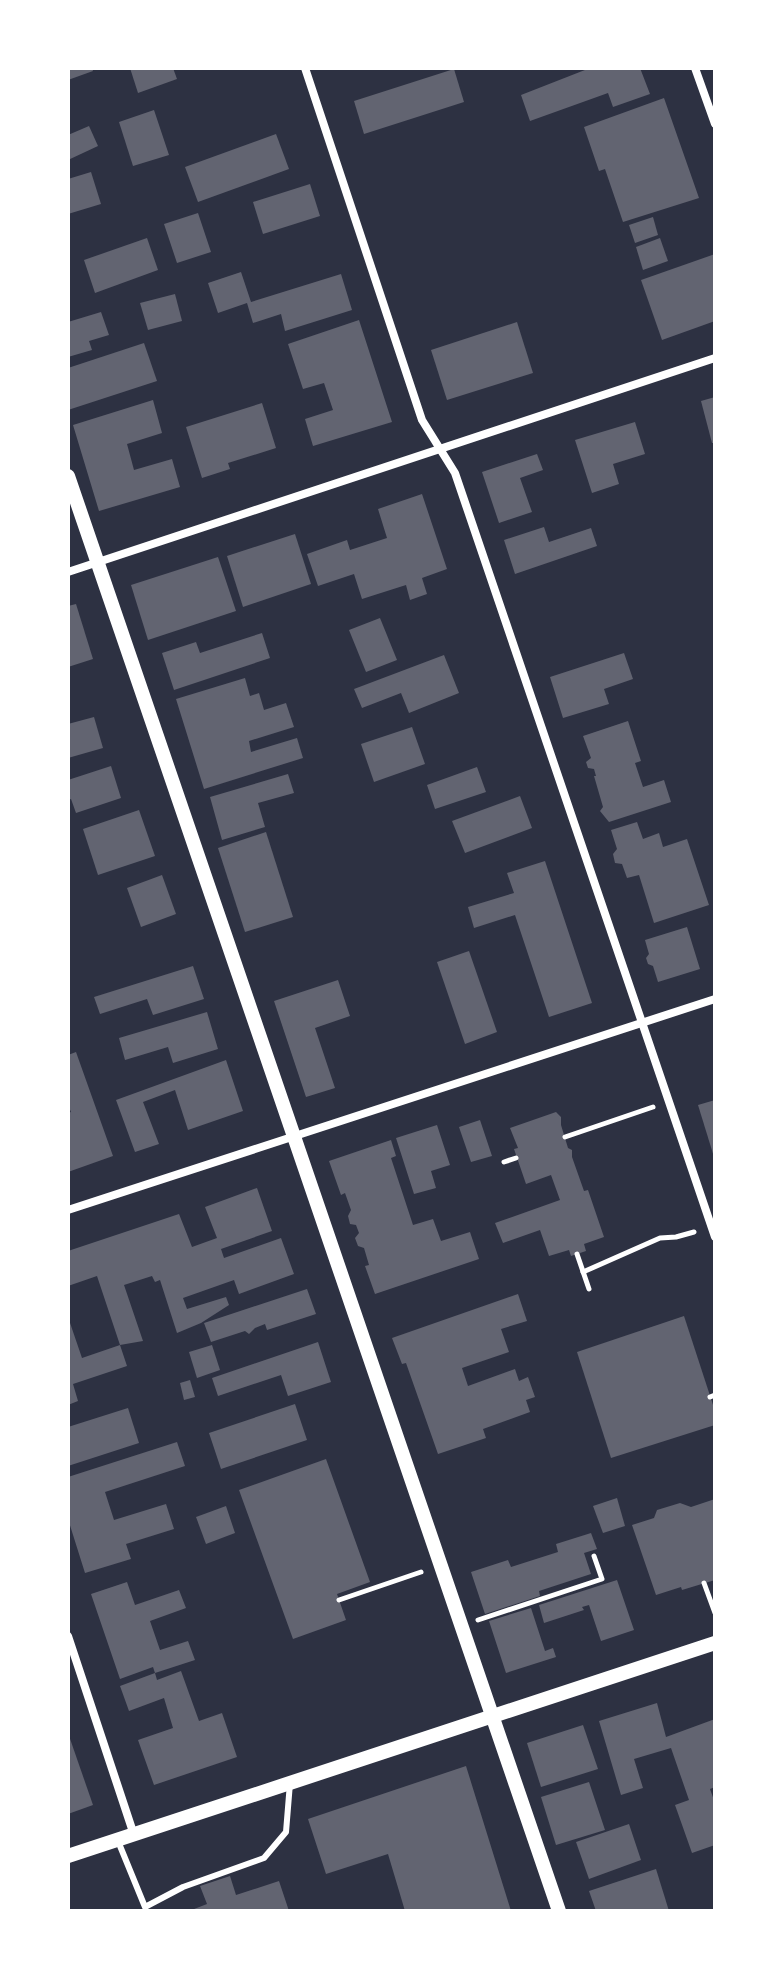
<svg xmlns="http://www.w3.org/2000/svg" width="783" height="1979" font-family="Quicksand,sans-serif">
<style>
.building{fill:#626471}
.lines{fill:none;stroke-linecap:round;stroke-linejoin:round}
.path{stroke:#fff;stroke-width:5}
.service{stroke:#fff;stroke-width:6}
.minor{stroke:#fff;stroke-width:8}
.tertiary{stroke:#fff;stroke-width:14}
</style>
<rect width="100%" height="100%" fill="#2d3142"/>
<g class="building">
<polygon points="68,68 92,68 93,71 68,80"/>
<polygon points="130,68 173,68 177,79 138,93"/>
<polygon points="590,68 640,68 650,94 613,107 608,93 530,121 521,95"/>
<polygon points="454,69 464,102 364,134 354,101"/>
<polygon points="664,98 699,198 623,222 605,169 599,171 584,127"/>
<polygon points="154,110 169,155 133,166 119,122"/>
<polygon points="89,126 98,146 68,160 68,135"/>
<polygon points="276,134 289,169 198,202 185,167"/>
<polygon points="91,172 101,204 68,214 68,179"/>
<polygon points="310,184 320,216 263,234 253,202"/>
<polygon points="198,213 211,252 177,263 164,224"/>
<polygon points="653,217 658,235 635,243 629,225"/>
<polygon points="147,238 158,270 95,293 84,260"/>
<polygon points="660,238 668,261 643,270 636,247"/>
<polygon points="715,254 715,321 662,340 641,280"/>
<polygon points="241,272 251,302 341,274 352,310 285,331 281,314 253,323 247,303 218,313 208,283"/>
<polygon points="175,294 182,321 148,330 140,303"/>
<polygon points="101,312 109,335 89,341 92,350 68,357 68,322"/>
<polygon points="359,320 392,422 313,446 305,419 333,410 324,383 303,389 288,344"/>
<polygon points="517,322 533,373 447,400 431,350"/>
<polygon points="144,343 157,381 68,410 68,368"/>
<polygon points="715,397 715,443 712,443 701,401"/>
<polygon points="153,400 162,433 127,444 134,470 172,459 180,487 99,511 73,425"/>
<polygon points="262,403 276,448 228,463 230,469 202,478 186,427"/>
<polygon points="635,422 645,454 613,464 619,484 592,493 575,440"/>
<polygon points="537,454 543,470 520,478 532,512 499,523 482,472"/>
<polygon points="422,494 447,569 422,578 427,594 410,600 406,585 362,599 354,574 318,586 307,554 347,540 350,550 387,538 378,509"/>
<polygon points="544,527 549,542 591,528 597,546 515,574 504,540"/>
<polygon points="295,534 311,584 243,607 227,556"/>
<polygon points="218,557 236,611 148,640 131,585"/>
<polygon points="76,604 93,659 68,667 68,606"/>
<polygon points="380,618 397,660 366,672 349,630"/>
<polygon points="262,633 270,658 174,690 162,653 196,642 200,653"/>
<polygon points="624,653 633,679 604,689 609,704 563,718 550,677"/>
<polygon points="444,655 459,693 409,713 401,693 362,708 354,689"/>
<polygon points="245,678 250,696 259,693 264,710 286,703 294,727 249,741 251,752 297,738 303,758 204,789 176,699"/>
<polygon points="94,717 103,748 68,758 68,724"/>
<polygon points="628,721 641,761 635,763 643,787 664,780 671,802 609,822 600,811 603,807 594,776 596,776 594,769 588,768 586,762 591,758 583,736"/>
<polygon points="412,727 425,764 374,782 361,744"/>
<polygon points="111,766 121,798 76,813 71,799 68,800 68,780"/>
<polygon points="477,767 486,792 435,809 427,785"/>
<polygon points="288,774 294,793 258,803 265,827 222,840 210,797"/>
<polygon points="520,796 532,828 465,853 452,821"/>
<polygon points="139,810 155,856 98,875 83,829"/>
<polygon points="637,822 643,839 659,833 663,847 687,839 709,905 654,923 639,875 627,878 622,864 615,863 613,854 617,849 611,830"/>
<polygon points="266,832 293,917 245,932 218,848"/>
<polygon points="545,861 592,1003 549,1017 515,915 474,928 468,907 514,893 507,873"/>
<polygon points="162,875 176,914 141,927 127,888"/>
<polygon points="687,927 700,969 658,982 653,966 648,964 646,958 649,954 645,940"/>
<polygon points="469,951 497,1032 465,1044 437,962"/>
<polygon points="193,966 204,999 153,1015 147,999 100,1014 94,997"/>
<polygon points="338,980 350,1016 315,1028 335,1088 306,1097 274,1001"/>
<polygon points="207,1012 218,1049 173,1063 168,1047 125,1060 119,1038"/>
<polygon points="76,1052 113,1156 68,1172 68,1113 71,1112 68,1105 68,1055"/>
<polygon points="226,1060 243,1111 188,1130 175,1090 143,1102 159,1144 135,1152 116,1100"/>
<polygon points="715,1100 715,1157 714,1157 698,1105"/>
<polygon points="556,1112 561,1117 561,1125 568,1148 572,1150 572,1157 584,1191 588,1190 604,1237 584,1244 586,1251 571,1256 569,1250 549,1256 540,1230 503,1243 495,1223 560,1200 551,1175 526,1184 514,1149 518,1148 510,1128"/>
<polygon points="480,1120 492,1156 471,1162 459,1127"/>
<polygon points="437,1125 450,1165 431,1171 436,1188 414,1194 396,1138"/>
<polygon points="391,1140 396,1156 391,1158 413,1225 433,1219 441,1241 470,1232 479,1259 375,1294 365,1266 369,1265 364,1248 358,1246 355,1238 359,1233 356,1225 350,1224 348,1216 351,1210 345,1193 341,1195 329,1161"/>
<polygon points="257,1188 272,1231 221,1249 224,1258 281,1238 294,1274 239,1294 234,1280 183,1298 187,1309 226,1297 229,1305 201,1323 177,1333 160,1280 155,1282 152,1276 124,1285 143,1341 120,1345 97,1276 68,1286 68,1251 179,1214 192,1247 217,1238 205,1207"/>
<polygon points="307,1289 316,1314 267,1330 265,1324 255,1328 249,1334 245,1331 211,1342 204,1323"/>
<polygon points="518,1294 527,1321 501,1329 509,1352 462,1368 468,1386 515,1369 519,1381 528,1377 535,1397 526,1400 530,1412 483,1429 486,1438 438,1454 406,1363 402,1364 392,1338"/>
<polygon points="684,1316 715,1411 715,1425 611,1458 577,1352"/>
<polygon points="68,1317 82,1358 120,1345 127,1366 73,1384 78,1401 68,1405"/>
<polygon points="318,1342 331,1382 288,1396 281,1375 218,1396 212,1378"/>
<polygon points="212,1345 220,1370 197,1378 189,1352"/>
<polygon points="190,1380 195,1397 184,1400 180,1383"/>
<polygon points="295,1404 307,1440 221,1469 209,1433"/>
<polygon points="128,1408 139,1443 68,1466 68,1427"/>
<polygon points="177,1442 185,1466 105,1492 114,1520 166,1504 174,1529 126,1544 131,1559 85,1573 68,1519 68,1477"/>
<polygon points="326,1459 370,1582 337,1594 346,1620 293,1639 239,1490"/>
<polygon points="617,1498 625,1526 603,1533 593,1506"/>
<polygon points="715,1499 715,1580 682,1590 681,1587 656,1595 632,1525 654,1518 657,1510 680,1503 691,1507"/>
<polygon points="226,1506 235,1533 206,1544 196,1517"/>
<polygon points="591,1533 597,1549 584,1553 591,1574 539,1591 540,1596 485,1614 471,1572 508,1560 511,1567 558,1552 556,1544"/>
<polygon points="617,1580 634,1630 601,1641 589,1605 582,1607 584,1610 544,1623 539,1605"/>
<polygon points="127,1582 135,1605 179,1590 186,1608 150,1621 160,1650 188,1641 195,1660 155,1673 153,1667 120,1679 91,1594"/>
<polygon points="531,1608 545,1651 553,1648 556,1657 506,1673 489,1621"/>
<polygon points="181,1671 199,1721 222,1713 237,1757 154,1785 138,1740 173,1728 164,1698 129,1711 120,1686 155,1673 157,1680"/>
<polygon points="657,1703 666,1737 715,1719 715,1787 710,1789 715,1803 715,1845 692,1853 675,1805 689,1800 671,1748 634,1759 643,1788 621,1795 599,1721"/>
<polygon points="583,1725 598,1769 541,1787 527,1743"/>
<polygon points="68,1733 93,1805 68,1814"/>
<polygon points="466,1766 511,1911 405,1911 388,1854 326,1874 308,1819"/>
<polygon points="589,1782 605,1830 556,1845 541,1797"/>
<polygon points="629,1824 641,1860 589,1879 576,1842"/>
<polygon points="656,1869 669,1911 596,1911 589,1891"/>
<polygon points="230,1876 236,1895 279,1881 289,1911 189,1911 207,1904 200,1886"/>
</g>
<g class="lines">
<g class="path">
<polyline points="565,1137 653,1107"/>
<polyline points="504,1162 516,1158"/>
<polyline points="577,1254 589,1289"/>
<polyline points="583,1272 660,1238 676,1237 694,1232"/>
<polyline points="710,1397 715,1395"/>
<polyline points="704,1583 715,1613"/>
<polyline points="339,1600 421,1572"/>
<polyline points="478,1620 602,1579 594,1556"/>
</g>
<polyline class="service" points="118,1841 145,1907 183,1887 264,1858 286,1832 290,1783"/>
<g class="minor">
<polyline points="305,68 422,420 455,473 715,1237"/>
<polyline points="695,68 715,124"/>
<polyline points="68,572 715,358"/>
<polyline points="68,1210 715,999"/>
<polyline points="68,1636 134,1835"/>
</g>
<g class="tertiary">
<polyline points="68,476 559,1911"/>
<polyline points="68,1856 715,1643"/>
</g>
</g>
<rect width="783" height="1979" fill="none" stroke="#ffffff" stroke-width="140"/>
</svg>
